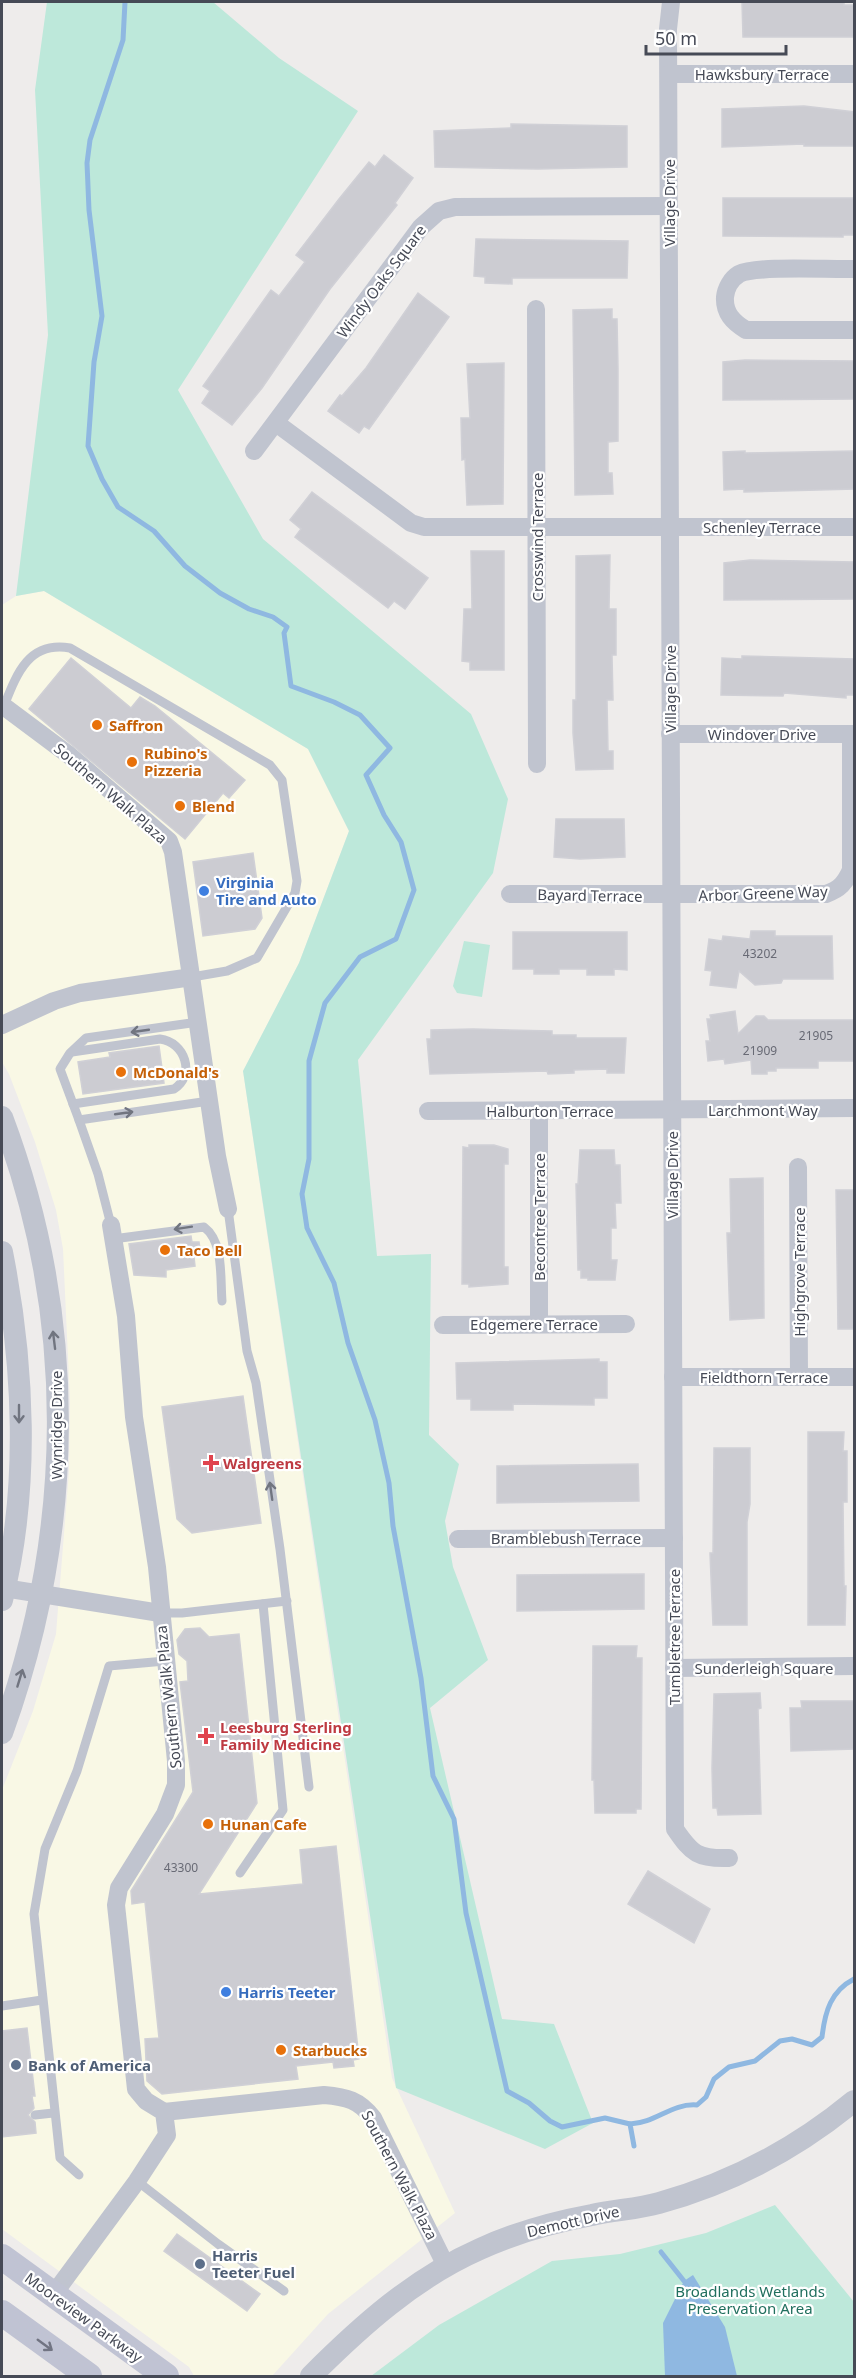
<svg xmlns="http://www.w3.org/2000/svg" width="856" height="2378" font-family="'Noto Sans',sans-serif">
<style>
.commercial{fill:#f9f8e5}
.green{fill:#bde8da}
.water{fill:#8fb8e1}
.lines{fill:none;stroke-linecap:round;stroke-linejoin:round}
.stream{stroke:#8fb8e1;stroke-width:5}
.building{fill:#ccccd2;stroke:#d0d0d6;stroke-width:1.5}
.service{stroke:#c0c4cf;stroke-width:9}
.minor{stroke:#c0c4cf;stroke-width:18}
.tertiary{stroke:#c0c4cf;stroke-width:22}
.secondary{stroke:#c0c3d3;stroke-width:26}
.oneway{stroke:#717580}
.oneway2{stroke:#717482}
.food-dot{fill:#e8710a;stroke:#fff;stroke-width:2}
.shop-dot{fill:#3f7fe0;stroke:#fff;stroke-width:2}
.health-dot{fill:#e0444e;stroke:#fff;stroke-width:2}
.service-dot{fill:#5c6f8a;stroke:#fff;stroke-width:2}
.labels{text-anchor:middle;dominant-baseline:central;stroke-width:4.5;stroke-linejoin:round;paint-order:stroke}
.number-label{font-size:12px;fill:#686a75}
.street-label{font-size:15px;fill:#464a56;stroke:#fff}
.food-label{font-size:15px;font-weight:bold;fill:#c56008;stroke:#fff;text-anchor:start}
.shop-label{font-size:15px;font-weight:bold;fill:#366cbe;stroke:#fff;text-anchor:start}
.health-label{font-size:15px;font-weight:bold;fill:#be3a42;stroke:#fff;text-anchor:start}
.service-label{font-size:15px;font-weight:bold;fill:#4e5e75;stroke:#fff;text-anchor:start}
.park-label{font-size:15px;fill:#206f5e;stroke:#fff}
</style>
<rect width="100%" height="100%" fill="#eeeceb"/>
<polygon class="commercial" points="44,591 308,749 349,831 299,963 243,1071 392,2078 455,2213 328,2314 272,2376 194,2376 189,2367 2,2229 2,1790 33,1711 56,1634 69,1471 70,1401 63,1249 56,1210 35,1142 9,1074 2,1062 2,605 16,596"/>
<g class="green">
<polygon points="47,2 213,2 279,58 358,111 178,390 263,539 471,714 508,799 493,873 358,1060 377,1256 431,1254 429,1435 459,1464 445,1521 453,1567 488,1660 430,1708 502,2019 554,2024 593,2123 545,2149 396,2088 243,1071 299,963 349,831 308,749 44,591 16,596 48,335 35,90"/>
<polygon points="464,941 490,945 482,997 457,993 453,986"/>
<polygon points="775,2205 854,2302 854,2376 371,2376 439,2325 552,2261 620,2254 706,2233"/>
</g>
<polygon class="water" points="693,2275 725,2327 737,2376 665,2376 663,2323 684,2281"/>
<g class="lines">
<g class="stream">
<polyline points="125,2 123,40 90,140 87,163 89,210 102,316 94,362 88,446 102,479 118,507 154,531 185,566 220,593 249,609 273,617 287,627 284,633 291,686 334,702 360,715 390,748 366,775 384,815 401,842 414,890 396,939 360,957 325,1003 309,1061 309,1159 302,1194 307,1228 334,1283 348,1343 375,1420 389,1483 393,1526 421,1678 433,1776 454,1819 466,1913 507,2091 529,2103 550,2121 562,2127 605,2118 630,2124"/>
<path d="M 634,2146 L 630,2124 C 656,2123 671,2103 697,2105 L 706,2097 L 714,2079 L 729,2067 L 755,2061 L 780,2041 L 792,2039 L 812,2045 L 822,2037 C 825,2011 831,1991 854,1979"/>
<polyline points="661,2252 684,2281"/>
</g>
</g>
<g class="building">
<polygon points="742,2 844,2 844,5 855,5 855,37 743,37"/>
<polygon points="804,106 855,112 855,146 804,146 804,144 722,147 722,109"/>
<polygon points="511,124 627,126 627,167 538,169 435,167 434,131 511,128"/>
<polygon points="384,155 413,178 395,203 397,205 330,289 262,388 232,425 202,403 210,391 203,386 271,290 279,296 305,262 296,255 339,199 369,162 375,167"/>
<polygon points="723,198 855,198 855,235 843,235 843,237 723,236"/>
<polygon points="476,239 628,241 627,278 512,278 512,284 485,283 485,277 474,276"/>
<polygon points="418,293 449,317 369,429 364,426 359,433 328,411 340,395 342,396 366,368"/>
<polygon points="612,309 612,319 617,319 618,368 618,441 608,442 608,473 612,473 613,494 575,495 573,310"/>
<polygon points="745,360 855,361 855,399 723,400 723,362"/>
<polygon points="504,363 503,504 467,505 465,459 462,460 461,418 470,418 467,364"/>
<polygon points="745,451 745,453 853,451 855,489 744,492 744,489 724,490 723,452"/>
<polygon points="312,492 428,578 405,609 394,601 388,608 295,537 301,529 290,520"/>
<polygon points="471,551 504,551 504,670 470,670 470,662 462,661 464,609 472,609"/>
<polygon points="610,555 609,609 616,609 616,655 612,655 613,700 607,700 608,751 613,751 613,769 576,770 573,733 573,700 576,700 576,556"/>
<polygon points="750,560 855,562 855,599 724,600 724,563"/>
<polygon points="742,656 855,659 855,695 846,695 846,698 784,693 783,696 721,695 722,658 742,659"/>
<polygon points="71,658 131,708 140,697 155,706 245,780 229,798 223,793 185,839 29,709"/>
<polygon points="556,819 624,819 625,857 580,859 554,857"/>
<polygon points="253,853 262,918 255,929 203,936 193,862"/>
<polygon points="751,931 775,931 775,936 832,936 833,979 783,979 781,983 755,985 739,971 736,988 710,985 712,971 705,970 709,939 722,941 723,936 750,939"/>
<polygon points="513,932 627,932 627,970 614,969 614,975 587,975 587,969 559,969 559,974 534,974 534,969 513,969"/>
<polygon points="735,1011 738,1034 756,1016 764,1016 768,1020 855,1020 855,1061 818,1061 818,1068 776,1068 776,1071 767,1071 767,1074 752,1074 751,1060 725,1064 724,1059 708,1061 706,1041 710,1041 707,1019 711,1019 710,1015"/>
<polygon points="473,1029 552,1031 552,1035 576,1035 576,1038 626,1038 624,1073 607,1073 607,1069 574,1070 574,1073 548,1074 547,1071 430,1074 427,1039 431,1039 431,1030"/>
<polygon points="159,1046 164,1083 83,1094 78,1062 110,1057 109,1053"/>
<polygon points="469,1145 494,1145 508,1149 508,1164 504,1164 504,1267 508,1267 508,1284 469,1287 469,1284 462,1284 463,1147 469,1148"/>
<polygon points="580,1150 614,1150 615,1165 620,1165 621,1203 615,1203 616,1228 611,1228 611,1260 617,1260 615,1280 588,1280 588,1278 581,1278 581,1270 578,1270 576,1184 578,1184"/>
<polygon points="763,1178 764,1318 730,1320 727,1233 731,1233 730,1179"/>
<polygon points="836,1190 855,1190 855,1329 838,1329"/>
<polygon points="191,1236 192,1242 199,1242 201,1256 194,1257 195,1266 166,1270 166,1277 134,1275 129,1244"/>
<polygon points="599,1359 599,1362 607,1362 607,1398 594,1398 594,1405 513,1404 513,1410 471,1410 471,1399 457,1399 456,1363"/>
<polygon points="243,1396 261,1523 192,1533 177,1519 162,1407"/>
<polygon points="808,1432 844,1432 843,1451 847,1451 847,1502 843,1502 844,1586 846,1586 845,1625 808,1625"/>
<polygon points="714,1448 750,1448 750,1504 747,1522 747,1625 713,1625 710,1553 713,1553"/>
<polygon points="638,1464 639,1501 497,1503 497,1466"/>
<polygon points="644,1574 644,1609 517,1611 517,1575"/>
<polygon points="200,1628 209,1637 239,1634 257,1803 199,1894 303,1884 300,1850 336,1846 359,2059 353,2060 354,2066 334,2068 333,2062 296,2066 298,2079 162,2094 147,2081 145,2039 159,2038 145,1902 132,1904 131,1891 193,1792 180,1682 188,1681 187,1661 179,1654 177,1640 185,1629"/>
<polygon points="593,1646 637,1646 636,1658 642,1658 641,1809 636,1809 636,1813 595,1813 594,1780 592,1780"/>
<polygon points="760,1693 761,1708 758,1709 761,1814 718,1815 717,1808 713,1808 712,1768 714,1694"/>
<polygon points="801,1701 855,1701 855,1749 791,1751 790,1708 802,1708"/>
<polygon points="648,1871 710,1909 694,1943 628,1904"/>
<polygon points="27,2028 35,2096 32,2096 34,2108 28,2115 35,2122 36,2133 2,2137 2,2031"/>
<polygon points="177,2234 260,2294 247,2311 164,2251"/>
</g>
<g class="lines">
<g class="service">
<path d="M 4,706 C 17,673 29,641 70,648 L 270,765 L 282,780 L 297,881 L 295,893 L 257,958 L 227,971 L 192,977"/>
<polyline points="198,1022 86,1038 70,1053 60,1069 79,1120 209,1101"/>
<path d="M 72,1052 L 160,1039 C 185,1042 196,1075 174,1089 L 73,1104"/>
<polyline points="79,1120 98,1174 111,1225"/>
<polyline points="228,1209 247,1351 256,1383 280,1549 309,1787"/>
<path d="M 113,1239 L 204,1227 C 224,1242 220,1277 222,1301"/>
<polyline points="161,1613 182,1613 287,1601"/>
<polyline points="240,1873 283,1810 263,1604"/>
<polyline points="2,2006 42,2000"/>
<polyline points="35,2115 53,2113"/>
<polyline points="79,2175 60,2158 34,1914 45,1849 77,1771 109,1666 165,1661"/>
<polyline points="137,2181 218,2244 284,2291"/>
</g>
<g class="minor">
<path d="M 671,2 L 668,29 L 675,1829 C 692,1854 698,1859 729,1858"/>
<polyline points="669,74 854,74"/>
<path d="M 854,269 C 831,270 756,265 739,274 C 731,279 726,288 725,297 C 724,313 733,322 746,330 L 854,330"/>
<polyline points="536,309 537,764"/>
<polyline points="276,423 411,523 424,527 854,527"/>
<polyline points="254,451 421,227 439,211 455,207 669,206"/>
<polyline points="2,705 69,755 169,841 173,852 217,1156 228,1209"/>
<polyline points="670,734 854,734"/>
<path d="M 510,894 L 826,894 C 840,889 845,883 851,870 L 851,734"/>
<polyline points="2,1025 54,1001 80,993 192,977"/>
<polyline points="428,1111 854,1108"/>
<polyline points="798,1167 799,1377"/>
<polyline points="539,1323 539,1111"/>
<polyline points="443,1325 626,1324"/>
<polyline points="673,1377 854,1377"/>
<polyline points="458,1539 674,1538"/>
<polyline points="4,1588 160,1613"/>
<polyline points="674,1668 854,1666"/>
<path d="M 164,2112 L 324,2095 C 347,2097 359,2100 373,2118 L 446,2266"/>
<polyline points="53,2295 137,2181 167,2135 164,2112 146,2101 136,2089 116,1905 119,1888 165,1814 176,1785 176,1761 157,1567 134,1417 126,1316 111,1225"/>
</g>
<g class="tertiary">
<path d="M 2,1117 C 78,1319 75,1531 2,1733"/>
<path d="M 2,1252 C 24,1364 30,1488 2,1600"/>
<path d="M 311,2376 C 360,2327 414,2278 480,2249 C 515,2233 554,2222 592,2215 C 614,2210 638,2209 659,2203 C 732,2183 797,2148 854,2101"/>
</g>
<g class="secondary">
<polyline points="2,2257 166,2376"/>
<polyline points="2,2313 89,2376"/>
</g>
</g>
<defs><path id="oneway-shaft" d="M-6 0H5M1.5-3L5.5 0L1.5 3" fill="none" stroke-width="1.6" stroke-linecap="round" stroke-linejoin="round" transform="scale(1.5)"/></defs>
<g class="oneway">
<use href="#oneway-shaft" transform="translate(140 1031) rotate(172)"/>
<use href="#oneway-shaft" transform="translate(124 1113) rotate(-8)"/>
<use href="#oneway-shaft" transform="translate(183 1228) rotate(171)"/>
<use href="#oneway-shaft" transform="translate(54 1340) rotate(-97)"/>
<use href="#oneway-shaft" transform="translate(19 1414) rotate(90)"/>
<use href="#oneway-shaft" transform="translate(271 1491) rotate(-98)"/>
<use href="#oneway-shaft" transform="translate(20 1678) rotate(-73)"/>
</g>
<use class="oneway2" href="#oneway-shaft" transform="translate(45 2345) rotate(36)"/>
<g class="food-dot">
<circle cx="97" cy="725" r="6"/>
<circle cx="132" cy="762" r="6"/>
<circle cx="180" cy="806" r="6"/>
<circle cx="121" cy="1072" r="6"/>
<circle cx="165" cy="1250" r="6"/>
<circle cx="208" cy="1824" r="6"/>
<circle cx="281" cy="2050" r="6"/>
</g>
<g class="shop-dot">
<circle cx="204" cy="891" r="6"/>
<circle cx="226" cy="1992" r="6"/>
</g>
<g class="health-dot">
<path d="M208 1454h6v6h6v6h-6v6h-6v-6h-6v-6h6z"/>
<path d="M203 1727h6v6h6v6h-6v6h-6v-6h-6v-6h6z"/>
</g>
<g class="service-dot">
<circle cx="16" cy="2065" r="6"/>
<circle cx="200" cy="2264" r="6"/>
</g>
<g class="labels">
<g class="number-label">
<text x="760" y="953">43202</text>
<text x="816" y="1035">21905</text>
<text x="760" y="1050">21909</text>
<text x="181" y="1867">43300</text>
</g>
<g class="street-label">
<text x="762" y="74">Hawksbury Terrace</text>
<text transform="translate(669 203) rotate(-90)">Village Drive</text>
<text transform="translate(381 281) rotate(-53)">Windy Oaks Square</text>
<text x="762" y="527">Schenley Terrace</text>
<text transform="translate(537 537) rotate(-90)">Crosswind Terrace</text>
<text transform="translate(670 689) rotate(-90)">Village Drive</text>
<text x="762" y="734">Windover Drive</text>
<text transform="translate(111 793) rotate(41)">Southern Walk Plaza</text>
<text transform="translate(763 893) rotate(-2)">Arbor Greene Way</text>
<text transform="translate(590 895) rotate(1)">Bayard Terrace</text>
<text x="763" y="1110">Larchmont Way</text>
<text x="550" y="1111">Halburton Terrace</text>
<text transform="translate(672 1175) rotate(-90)">Village Drive</text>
<text transform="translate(539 1217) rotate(-90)">Becontree Terrace</text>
<text transform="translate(799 1272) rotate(-90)">Highgrove Terrace</text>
<text x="534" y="1324">Edgemere Terrace</text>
<text x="764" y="1377">Fieldthorn Terrace</text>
<text transform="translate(56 1425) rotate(-90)">Wynridge Drive</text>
<text x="566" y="1538">Bramblebush Terrace</text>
<text transform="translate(674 1637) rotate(-90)">Tumbletree Terrace</text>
<text x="764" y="1668">Sunderleigh Square</text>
<text transform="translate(168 1697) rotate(-96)">Southern Walk Plaza</text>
<text transform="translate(400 2175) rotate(62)">Southern Walk Plaza</text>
<text transform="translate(573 2221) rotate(-13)">Demott Drive</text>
<text transform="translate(84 2317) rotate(36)">Mooreview Parkway</text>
</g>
<g class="food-label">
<text x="109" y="725">Saffron</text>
<text x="144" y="753">Rubino's<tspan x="144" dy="17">Pizzeria</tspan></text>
<text x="192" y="806">Blend</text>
<text x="133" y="1072">McDonald's</text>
<text x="177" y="1250">Taco Bell</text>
<text x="220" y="1824">Hunan Cafe</text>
<text x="293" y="2050">Starbucks</text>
</g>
<g class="shop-label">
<text x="216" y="882">Virginia<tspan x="216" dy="17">Tire and Auto</tspan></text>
<text x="238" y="1992">Harris Teeter</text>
</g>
<g class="health-label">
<text x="223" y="1463">Walgreens</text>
<text x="220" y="1727">Leesburg Sterling<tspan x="220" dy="17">Family Medicine</tspan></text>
</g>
<g class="service-label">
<text x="28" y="2065">Bank of America</text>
<text x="212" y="2255">Harris<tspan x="212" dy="17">Teeter Fuel</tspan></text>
</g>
<g class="park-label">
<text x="750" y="2291">Broadlands Wetlands<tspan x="750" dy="17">Preservation Area</tspan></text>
</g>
</g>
<rect width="856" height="2378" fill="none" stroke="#464a56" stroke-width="6"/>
<path d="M646 45v9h140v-9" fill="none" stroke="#464a56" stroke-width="3"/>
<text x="655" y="45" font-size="18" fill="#464a56" stroke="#ffffff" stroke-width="4.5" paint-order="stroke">50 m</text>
</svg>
